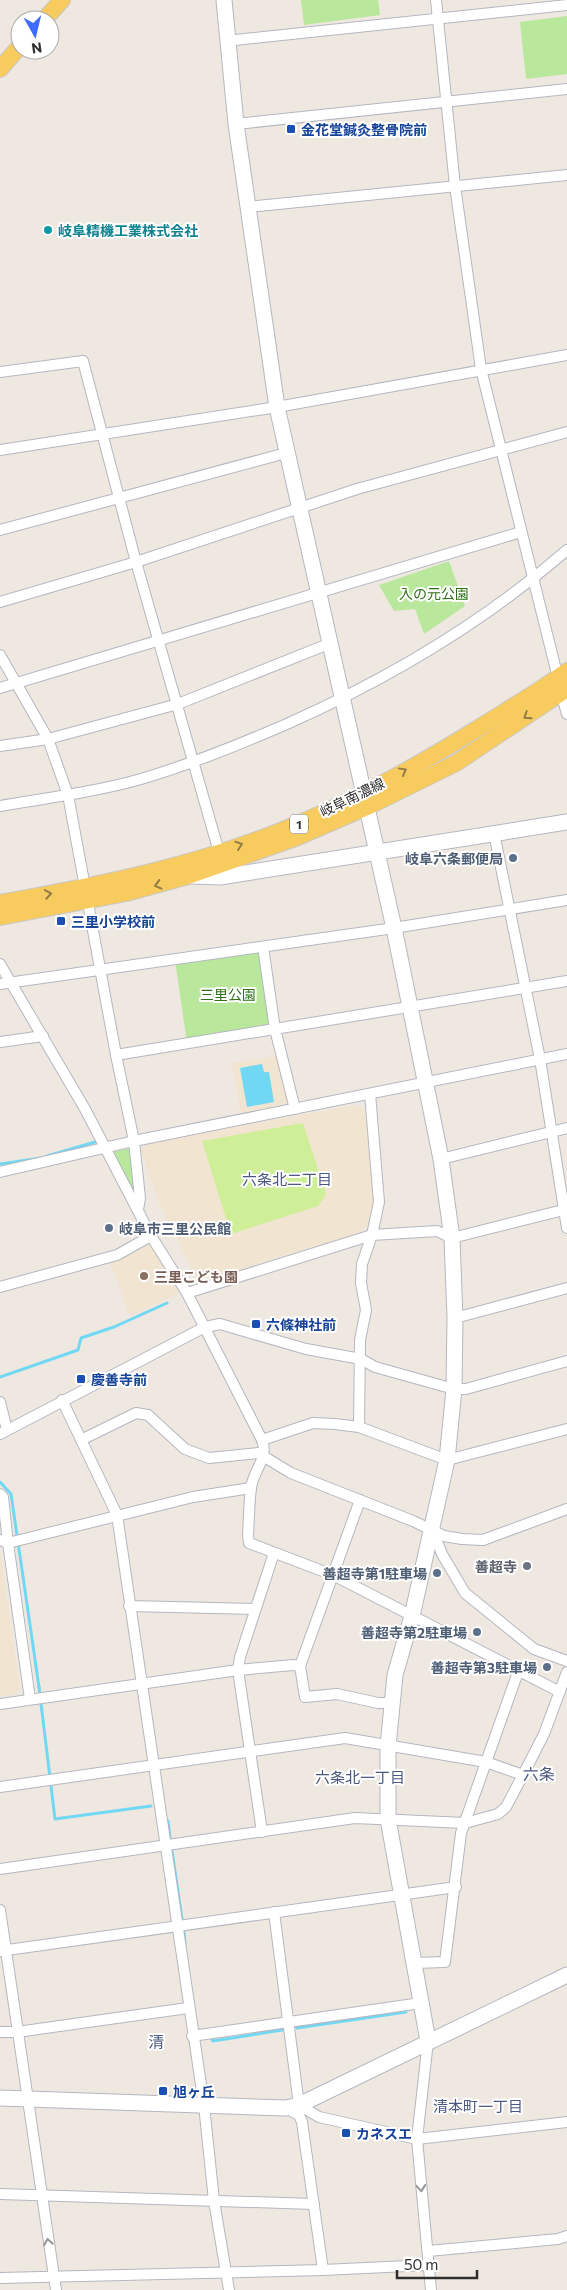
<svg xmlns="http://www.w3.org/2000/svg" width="567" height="2290" font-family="Commissioner,'Noto Sans JP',sans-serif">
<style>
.education{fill:#f1e4d0}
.green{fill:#b9e79b}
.pitch{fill:#ceef97}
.water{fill:#71d8f4}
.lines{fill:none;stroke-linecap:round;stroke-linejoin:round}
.stream{stroke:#71d8f4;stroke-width:3}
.street-casing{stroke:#b4b7c1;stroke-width:12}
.secondary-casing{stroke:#b4b7c1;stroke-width:17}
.primary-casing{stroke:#c9c9c9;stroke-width:18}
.street{stroke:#fff;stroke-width:10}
.secondary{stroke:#fff;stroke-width:15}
.primary{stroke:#f7cb5e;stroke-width:16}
.oneway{stroke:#927c46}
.oneway2{stroke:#969696}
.transit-dot{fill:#1a4fb4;stroke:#fff;stroke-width:2}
.culture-dot{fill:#0f9aa8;stroke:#fff;stroke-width:2}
.service-dot{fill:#5c6f8a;stroke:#fff;stroke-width:2}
.education-dot{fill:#8d6e63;stroke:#fff;stroke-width:2}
.worship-dot{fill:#6b7280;stroke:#fff;stroke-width:2}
.labels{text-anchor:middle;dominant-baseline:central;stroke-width:4;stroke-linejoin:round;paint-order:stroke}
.shield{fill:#fff;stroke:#6d6d6d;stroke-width:1}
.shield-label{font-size:12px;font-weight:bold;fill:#2e2e2e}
.transit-label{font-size:14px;font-weight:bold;fill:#164399;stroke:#fff;text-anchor:start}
.culture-label{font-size:14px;font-weight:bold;fill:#0d838f;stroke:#fff;text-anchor:start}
.park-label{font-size:14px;fill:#2f7018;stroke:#fff}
.street-label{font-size:14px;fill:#2e2e2e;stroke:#fff}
.service-label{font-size:14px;font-weight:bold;fill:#4e5e75;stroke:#fff;text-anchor:end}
.education-label{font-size:14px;font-weight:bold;fill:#785e54;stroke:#fff;text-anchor:start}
.worship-label{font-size:14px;font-weight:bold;fill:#5b616d;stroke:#fff;text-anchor:end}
.neighbourhood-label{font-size:15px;fill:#4b5881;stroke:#fff}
.quarter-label{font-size:16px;fill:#4b5881;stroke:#fff}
</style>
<rect width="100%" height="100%" fill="#efe8e0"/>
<g class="education">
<polygon points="278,1056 287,1103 285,1106 241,1115 232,1063"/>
<polygon points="356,1105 364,1109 375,1199 368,1225 358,1233 198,1282 160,1206 141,1150 146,1143"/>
<polygon points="148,1241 181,1292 130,1316 110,1261"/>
<polygon points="0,1552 20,1689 15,1694 0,1696"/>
</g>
<g class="green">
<polygon points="301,0 378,0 380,15 304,25"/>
<polygon points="567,16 567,74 526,79 520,22"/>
<polygon points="449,561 465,606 424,634 415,609 394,611 379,585"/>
<polygon points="263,947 275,1029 187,1043 175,960"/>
<polygon points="133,1148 138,1194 133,1195 111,1152"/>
</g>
<polygon class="pitch" points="303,1123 326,1194 318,1206 231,1234 202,1141"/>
<polygon class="water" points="262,1064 264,1072 269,1072 274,1102 247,1107 240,1068"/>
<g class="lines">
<g class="stream">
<polyline points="47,1156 95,1142"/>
<polyline points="0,1164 41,1158"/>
<polyline points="0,1377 78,1350 81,1338 114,1327 167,1303"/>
<polyline points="0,1482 11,1494 39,1687"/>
<polyline points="39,1687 55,1819 151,1806"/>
<polyline points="168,1821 170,1838"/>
<polyline points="172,1851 182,1919"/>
<polyline points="184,1932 185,1944"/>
<polyline points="297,2028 406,2012"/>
<polyline points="211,2038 213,2041 282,2030"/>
</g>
<g class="street-casing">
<g id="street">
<polyline points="436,0 455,186 481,369 558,678"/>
<polyline points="226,41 567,5"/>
<polyline points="236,124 567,89"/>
<polyline points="248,207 567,175"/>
<polyline points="0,372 83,361 136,562 219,852"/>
<polyline points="0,450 277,407 567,355"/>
<polyline points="0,530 286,453"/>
<polyline points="0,602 136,562 357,489 567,432"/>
<polyline points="0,655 48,739 68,795 116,1055 134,1141 140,1198 138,1210"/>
<polyline points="0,688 521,532"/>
<polyline points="561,693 567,714"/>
<polyline points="0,746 48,739 178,704 331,643"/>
<path d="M 0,806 C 47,798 95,792 141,779 C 192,764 241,744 289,723 C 390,678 483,623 567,550"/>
<polyline points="494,833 540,1059 567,1228"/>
<polyline points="263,947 275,1029 295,1109"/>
<path d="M 0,964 L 85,1109 L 151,1236 L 187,1293 L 262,1440 C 269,1459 253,1470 251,1488 C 249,1503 249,1519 248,1535 L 249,1543 L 333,1575 L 560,1692"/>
<polyline points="0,984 394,928 567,900"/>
<polyline points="0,1042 43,1036"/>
<polyline points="116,1055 567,981"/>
<polyline points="441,1159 567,1128"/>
<polyline points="0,1172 134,1141 567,1054"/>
<polyline points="0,1287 117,1255 151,1236"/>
<polyline points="187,1293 372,1235 437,1231 452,1238 567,1209"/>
<polyline points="455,1318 567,1288"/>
<polyline points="62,1400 117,1515 204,2105 214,2201 229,2290"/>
<polyline points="0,1402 7,1430"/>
<polyline points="359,1427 360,1340 366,1310 361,1283 362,1264 372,1235 379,1202 370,1094"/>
<polyline points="0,1434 205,1327 220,1324 306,1349 361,1359 375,1367 454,1389 466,1389 567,1361"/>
<polyline points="81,1440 136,1413 148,1415 185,1449 209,1458 258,1453 291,1473 413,1521 444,1536 462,1539 483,1540 567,1509"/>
<polyline points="262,1440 313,1423 335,1424 359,1427 447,1460 567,1429"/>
<polyline points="0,1494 3,1497 8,1543 193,1497 251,1488"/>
<polyline points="432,1529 442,1554 465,1593 534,1649 567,1661"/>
<polyline points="0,1540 8,1543 30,1699"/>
<polyline points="129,1606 255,1609"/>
<polyline points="300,1666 360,1500"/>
<polyline points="0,1704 238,1670 293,1665 300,1666 305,1697 337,1694 378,1703 392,1703"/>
<polyline points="0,1787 345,1738 486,1762 523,1775 544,1734 567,1672"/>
<polyline points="262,1832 238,1670 240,1657 274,1553"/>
<polyline points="0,1869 355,1818 465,1823 498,1814 506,1807 523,1775"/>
<polyline points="0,1910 56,2290"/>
<polyline points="274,1912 299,2105 319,2117 417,2139 567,2122"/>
<polyline points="0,1951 456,1887"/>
<polyline points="414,1963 445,1962 461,1833 518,1672"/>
<polyline points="0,2032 17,2032 188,2008"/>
<polyline points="192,2036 421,2003"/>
<polyline points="428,2041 417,2139 431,2290"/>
<polyline points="286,2108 299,2115 302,2122 323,2270"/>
<polyline points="0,2194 314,2204"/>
<polyline points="428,2251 558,2239 567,2236"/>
<polyline points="0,2278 323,2270 429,2265"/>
</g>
</g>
<g class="secondary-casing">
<g id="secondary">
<polyline points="224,0 236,124 277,407 394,928 441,1159 452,1238 455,1318 454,1389 447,1460 412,1616 395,1675 388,1746 388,1819 428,2041"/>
<polyline points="190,876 220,877 567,822"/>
<polyline points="0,2098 286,2108 299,2105 567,1975"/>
</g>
</g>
<g class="primary-casing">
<g id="primary">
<polyline points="44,20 62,0"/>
<polyline points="0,69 20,46"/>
<path d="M 0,903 C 100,885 201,865 295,825 C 361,798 424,762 485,724 C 512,707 541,690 567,671"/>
<polyline points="0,917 126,893 188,876 298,837 367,807 456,763 567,689"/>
</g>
</g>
<use href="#street" class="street"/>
<use href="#secondary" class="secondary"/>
<use href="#primary" class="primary"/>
</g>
<defs><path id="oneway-chevron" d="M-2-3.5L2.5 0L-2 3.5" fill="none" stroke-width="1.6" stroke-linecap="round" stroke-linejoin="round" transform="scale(1.25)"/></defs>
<g class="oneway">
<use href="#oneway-chevron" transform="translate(527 716) rotate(147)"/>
<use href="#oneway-chevron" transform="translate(403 771) rotate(-29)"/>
<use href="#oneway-chevron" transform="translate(239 845) rotate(-19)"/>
<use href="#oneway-chevron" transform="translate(158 885) rotate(165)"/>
<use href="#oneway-chevron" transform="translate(48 894) rotate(-10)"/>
</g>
<g class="oneway2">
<use href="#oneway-chevron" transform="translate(421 2188) rotate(85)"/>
<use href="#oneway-chevron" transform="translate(48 2242) rotate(-99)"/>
</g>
<g class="transit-dot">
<rect x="286" y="124" width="10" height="10" rx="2.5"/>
<rect x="56" y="916" width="10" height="10" rx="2.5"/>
<rect x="251" y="1319" width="10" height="10" rx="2.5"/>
<rect x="76" y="1374" width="10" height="10" rx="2.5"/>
<rect x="158" y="2086" width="10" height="10" rx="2.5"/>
<rect x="341" y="2128" width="10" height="10" rx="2.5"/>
</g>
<circle class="culture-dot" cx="48" cy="230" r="5"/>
<g class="service-dot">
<circle cx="513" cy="858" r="5"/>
<circle cx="109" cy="1228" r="5"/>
<circle cx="437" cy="1573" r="5"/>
<circle cx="477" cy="1632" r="5"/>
<circle cx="547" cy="1667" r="5"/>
</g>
<circle class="education-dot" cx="144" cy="1276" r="5"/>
<circle class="worship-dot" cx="527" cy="1566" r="5"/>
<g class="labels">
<rect class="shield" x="290" y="814.5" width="18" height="19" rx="4"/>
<g class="shield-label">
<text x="299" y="824">1</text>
</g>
<g class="transit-label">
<text x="301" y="129">金花堂鍼灸整骨院前</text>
<text x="71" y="921">三里小学校前</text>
<text x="266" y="1324">六條神社前</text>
<text x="91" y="1379">慶善寺前</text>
<text x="173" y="2091">旭ヶ丘</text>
<text x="356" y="2133">カネスエ</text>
</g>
<g class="culture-label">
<text x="58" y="230">岐阜精機工業株式会社</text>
</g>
<g class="park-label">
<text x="434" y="593">入の元公園</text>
<text x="228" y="994">三里公園</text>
</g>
<g class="street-label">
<text transform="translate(352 797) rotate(-26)">岐阜南濃線</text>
</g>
<g class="service-label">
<text x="503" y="858">岐阜六条郵便局</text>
<text x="119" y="1228" text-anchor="start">岐阜市三里公民館</text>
<text x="427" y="1573">善超寺第1駐車場</text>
<text x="467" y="1632">善超寺第2駐車場</text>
<text x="537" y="1667">善超寺第3駐車場</text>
</g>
<g class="education-label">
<text x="154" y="1276">三里こども園</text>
</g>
<g class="worship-label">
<text x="517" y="1566">善超寺</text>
</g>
<g class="neighbourhood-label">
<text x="287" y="1179">六条北二丁目</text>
<text x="360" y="1777">六条北一丁目</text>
<text x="478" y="2106">清本町一丁目</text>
</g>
<g class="quarter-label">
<text x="539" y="1773">六条</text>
<text x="156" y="2041">清</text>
</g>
</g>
<g transform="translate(35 35) rotate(172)"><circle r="24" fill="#ffffff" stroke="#ababab"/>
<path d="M0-4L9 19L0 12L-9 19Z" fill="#3e6cff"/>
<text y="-8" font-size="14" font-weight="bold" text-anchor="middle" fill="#2e2e2e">N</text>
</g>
<path d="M397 2270v8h80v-8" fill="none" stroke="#2e2e2e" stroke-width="2.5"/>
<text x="404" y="2270" font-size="15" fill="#2e2e2e" stroke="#ffffff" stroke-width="4" paint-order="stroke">50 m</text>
</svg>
